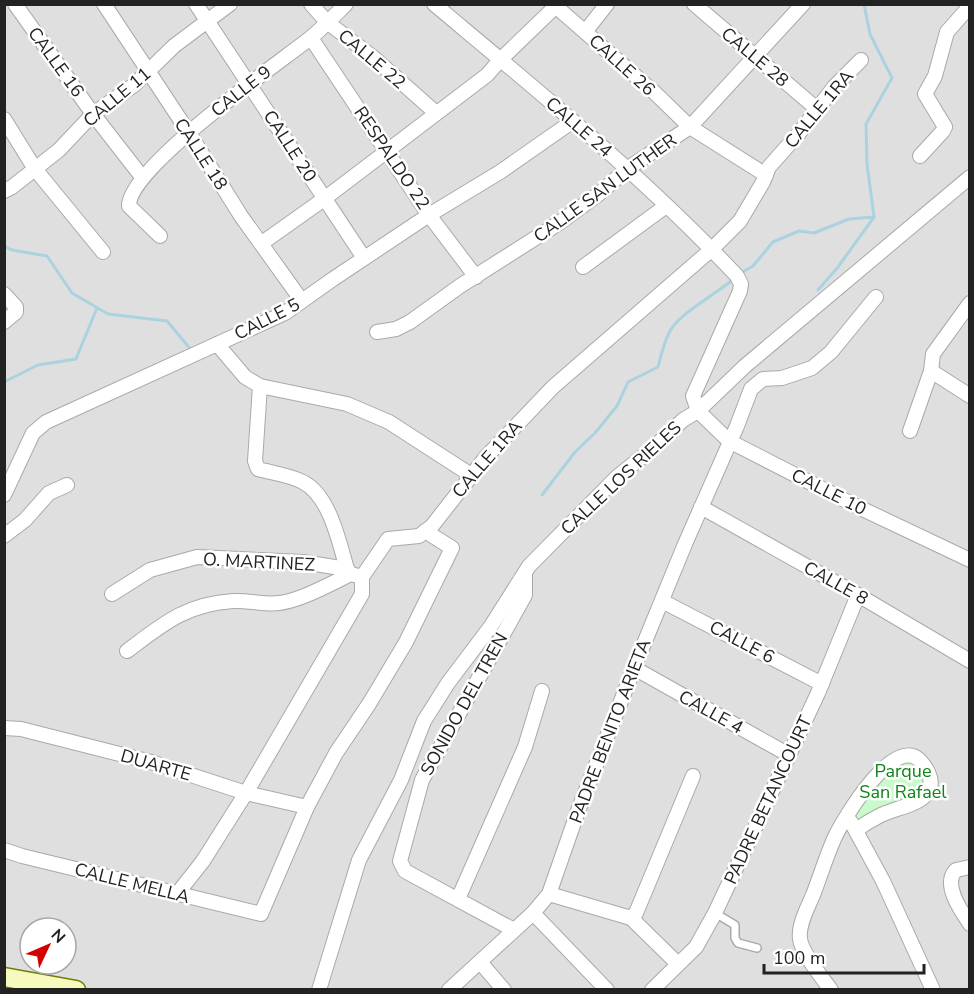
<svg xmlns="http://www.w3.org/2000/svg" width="974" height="994" font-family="'Nunito Sans',sans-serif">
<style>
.residential{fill:#e0dfdf;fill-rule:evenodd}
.park{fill:#c8facc}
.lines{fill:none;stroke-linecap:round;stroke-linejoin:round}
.stream{stroke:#aad3df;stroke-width:3}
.lane-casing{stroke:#a9a9a9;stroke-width:10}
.street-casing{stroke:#a9a9a9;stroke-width:16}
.secondary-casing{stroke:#707d05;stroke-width:21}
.lane{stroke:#fff;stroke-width:7}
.street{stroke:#fff;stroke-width:14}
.secondary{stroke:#f7fabf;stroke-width:18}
.labels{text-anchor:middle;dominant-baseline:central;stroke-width:5;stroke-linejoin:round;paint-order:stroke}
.street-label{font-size:18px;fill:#222;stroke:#fff}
.park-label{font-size:18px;fill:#0c8416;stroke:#fff}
</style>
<rect width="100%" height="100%" fill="#f2efe9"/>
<path class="residential" d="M 5,5 L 969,5 L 969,989 L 5,990 ZM 30,928 L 66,928 L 66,964 L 30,964 Z"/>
<polygon class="park" points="909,759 926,776 921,796 858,822 854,812 889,767"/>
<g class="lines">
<g class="stream">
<polyline points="4,246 12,250 47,256 72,293 108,314 167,321 192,351"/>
<polyline points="741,273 753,266 773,242 799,231 814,233 849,219 874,217"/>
<polyline points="818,290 838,267 874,217 867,164 866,124 892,78 870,34 864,4"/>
<polyline points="4,382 38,365 76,359 97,308"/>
<path d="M 542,495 L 575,452 L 595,433 L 617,406 L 628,382 L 658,367 C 661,355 664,342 670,331 C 680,313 717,293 734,279"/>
</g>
<g class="lane-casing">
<polyline id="lane" points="715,913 735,925 735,938 738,943 757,948"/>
</g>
<g class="street-casing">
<g id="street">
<polyline points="15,4 93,114 142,177"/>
<polyline points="104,4 189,133 241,216 302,301"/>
<polyline points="196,4 364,258"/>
<polyline points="311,4 327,22 374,58 436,113"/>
<path d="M 434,4 C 538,91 644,177 737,276 L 741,284 L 740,291 L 693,396 L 698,411 L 729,441 L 856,506 L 970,560"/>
<polyline points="553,4 655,93 690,127 766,175"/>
<polyline points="694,4 817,109"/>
<polyline points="585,32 607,4"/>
<polyline points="311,38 429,215 476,277"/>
<polyline points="4,119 35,169 103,252"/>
<polyline points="920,156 943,131 945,127 925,94 935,76 947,32 970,6"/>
<polyline points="4,191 12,187 59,150 93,114 134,85 174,46 230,4"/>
<path d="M 160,236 L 129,206 C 128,168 276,65 309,39 C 322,29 334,16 346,4"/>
<polyline points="262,243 324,199 487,75 500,60 555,7"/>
<polyline points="583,267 666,206"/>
<polyline points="4,294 16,307 16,312 4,322"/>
<polyline points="377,332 396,329 410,322 460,286 559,223 600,193 627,169 690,127 803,4"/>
<polyline points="217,344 245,377 260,386 347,404 389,422 471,475"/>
<polyline points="931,371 970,396"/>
<path d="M 260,386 L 255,461 L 258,469 C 272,473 290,475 303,482 C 330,496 339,542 347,569 L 351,574 L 362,577"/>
<polyline points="910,431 931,371 933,354 970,303"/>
<polyline points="4,495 33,433 46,422 285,313 333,279 429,215 500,172 573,121"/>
<polyline points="701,507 858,595 970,661"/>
<polyline points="4,536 25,520 49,493 67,485"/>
<polyline points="112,594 150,570 197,557 303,562 347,569"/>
<polyline points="662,601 822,684"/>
<path d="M 127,651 C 163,624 186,604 233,601 C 248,600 264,605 279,603 C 300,601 332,583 351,574"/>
<polyline points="634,668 789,755"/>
<polyline points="4,728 21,729 151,762 246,793 307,807"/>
<polyline points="851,822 883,881 933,990"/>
<polyline points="4,850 22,856 261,914 307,807 336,753 369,704 406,642 452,548 425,531"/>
<path d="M 970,867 L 956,870 C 942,884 961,911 970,924"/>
<polyline points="177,894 203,861 246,793 362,594 362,577 388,539 419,536 432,526 486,457 553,387 712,249 740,221 763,182 769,167 800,132 834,87 861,60"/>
<polyline points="549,894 631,918 636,913 693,776"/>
<polyline points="458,899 525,747 542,691"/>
<polyline points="533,913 607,990"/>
<polyline points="631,918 678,964"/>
<polyline points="514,930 405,871 400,861 422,780 525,595 525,574"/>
<polyline points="480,962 504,990"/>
<polyline points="319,990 359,860 401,780 424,721 448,683 491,626 529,566 617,477 652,449 683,420 698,411 745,366 970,177"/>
<polyline points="449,990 533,913 549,894 578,811 634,668 685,544 737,426 751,389 763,379 782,378 812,368 831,352 876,297"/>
<polyline points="652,990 696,947 715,913 818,693 858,595"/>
<path d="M 831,990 C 822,977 802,954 800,939 C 798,925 808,907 813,895 C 820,877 826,857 834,839 C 843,819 897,729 922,763 C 929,771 934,783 928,792 C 919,806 893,808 879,816 C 871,820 863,825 856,830"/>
</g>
</g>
<g class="secondary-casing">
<polyline id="secondary" points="4,977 76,990"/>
</g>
<use href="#lane" class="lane"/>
<use href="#street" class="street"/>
<use href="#secondary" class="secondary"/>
</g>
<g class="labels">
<g class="street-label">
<text transform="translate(755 57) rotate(40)">CALLE 28</text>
<text transform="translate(372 59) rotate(40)">CALLE 22</text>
<text transform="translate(56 62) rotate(54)">CALLE 16</text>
<text transform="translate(622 65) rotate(42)">CALLE 26</text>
<text transform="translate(241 91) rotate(-38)">CALLE 9</text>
<text transform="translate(117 97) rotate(-40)">CALLE 11</text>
<text transform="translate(819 109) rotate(-50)">CALLE 1RA</text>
<text transform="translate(579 127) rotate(41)">CALLE 24</text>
<text transform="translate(290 146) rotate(57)">CALLE 20</text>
<text transform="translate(201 154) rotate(57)">CALLE 18</text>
<text transform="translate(392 158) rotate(56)">RESPALDO 22</text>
<text transform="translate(605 188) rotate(-36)">CALLE SAN LUTHER</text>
<text transform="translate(267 319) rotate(-27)">CALLE 5</text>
<text transform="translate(487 459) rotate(-49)">CALLE 1RA</text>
<text transform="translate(621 478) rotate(-43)">CALLE LOS RIELES</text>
<text transform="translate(829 492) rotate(27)">CALLE 10</text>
<text transform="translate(259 562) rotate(3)">O. MARTINEZ</text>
<text transform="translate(836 583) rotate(29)">CALLE 8</text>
<text transform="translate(742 642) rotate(28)">CALLE 6</text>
<text transform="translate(464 704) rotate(-61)">SONIDO DEL TREN</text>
<text transform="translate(711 712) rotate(29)">CALLE 4</text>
<text transform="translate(610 731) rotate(-69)">PADRE BENITO ARIETA</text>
<text transform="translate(156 765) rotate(16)">DUARTE</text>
<text transform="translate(768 800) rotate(-65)">PADRE BETANCOURT</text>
<text transform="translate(132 883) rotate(14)">CALLE MELLA</text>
</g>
<g class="park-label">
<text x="903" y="771">Parque<tspan x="903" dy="21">San Rafael</tspan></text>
</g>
</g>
<rect width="974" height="994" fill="none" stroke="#222222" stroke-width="12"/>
<g transform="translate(48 946) rotate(46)"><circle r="28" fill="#ffffff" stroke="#a7a7a7" stroke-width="1.5"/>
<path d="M0-4.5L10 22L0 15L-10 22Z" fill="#d40000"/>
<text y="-9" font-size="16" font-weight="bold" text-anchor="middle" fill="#222222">N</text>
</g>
<path d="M764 964v9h160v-9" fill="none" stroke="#222222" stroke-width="3"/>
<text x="773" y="964" font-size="18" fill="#222222" stroke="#ffffff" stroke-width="4.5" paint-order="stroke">100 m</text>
</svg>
